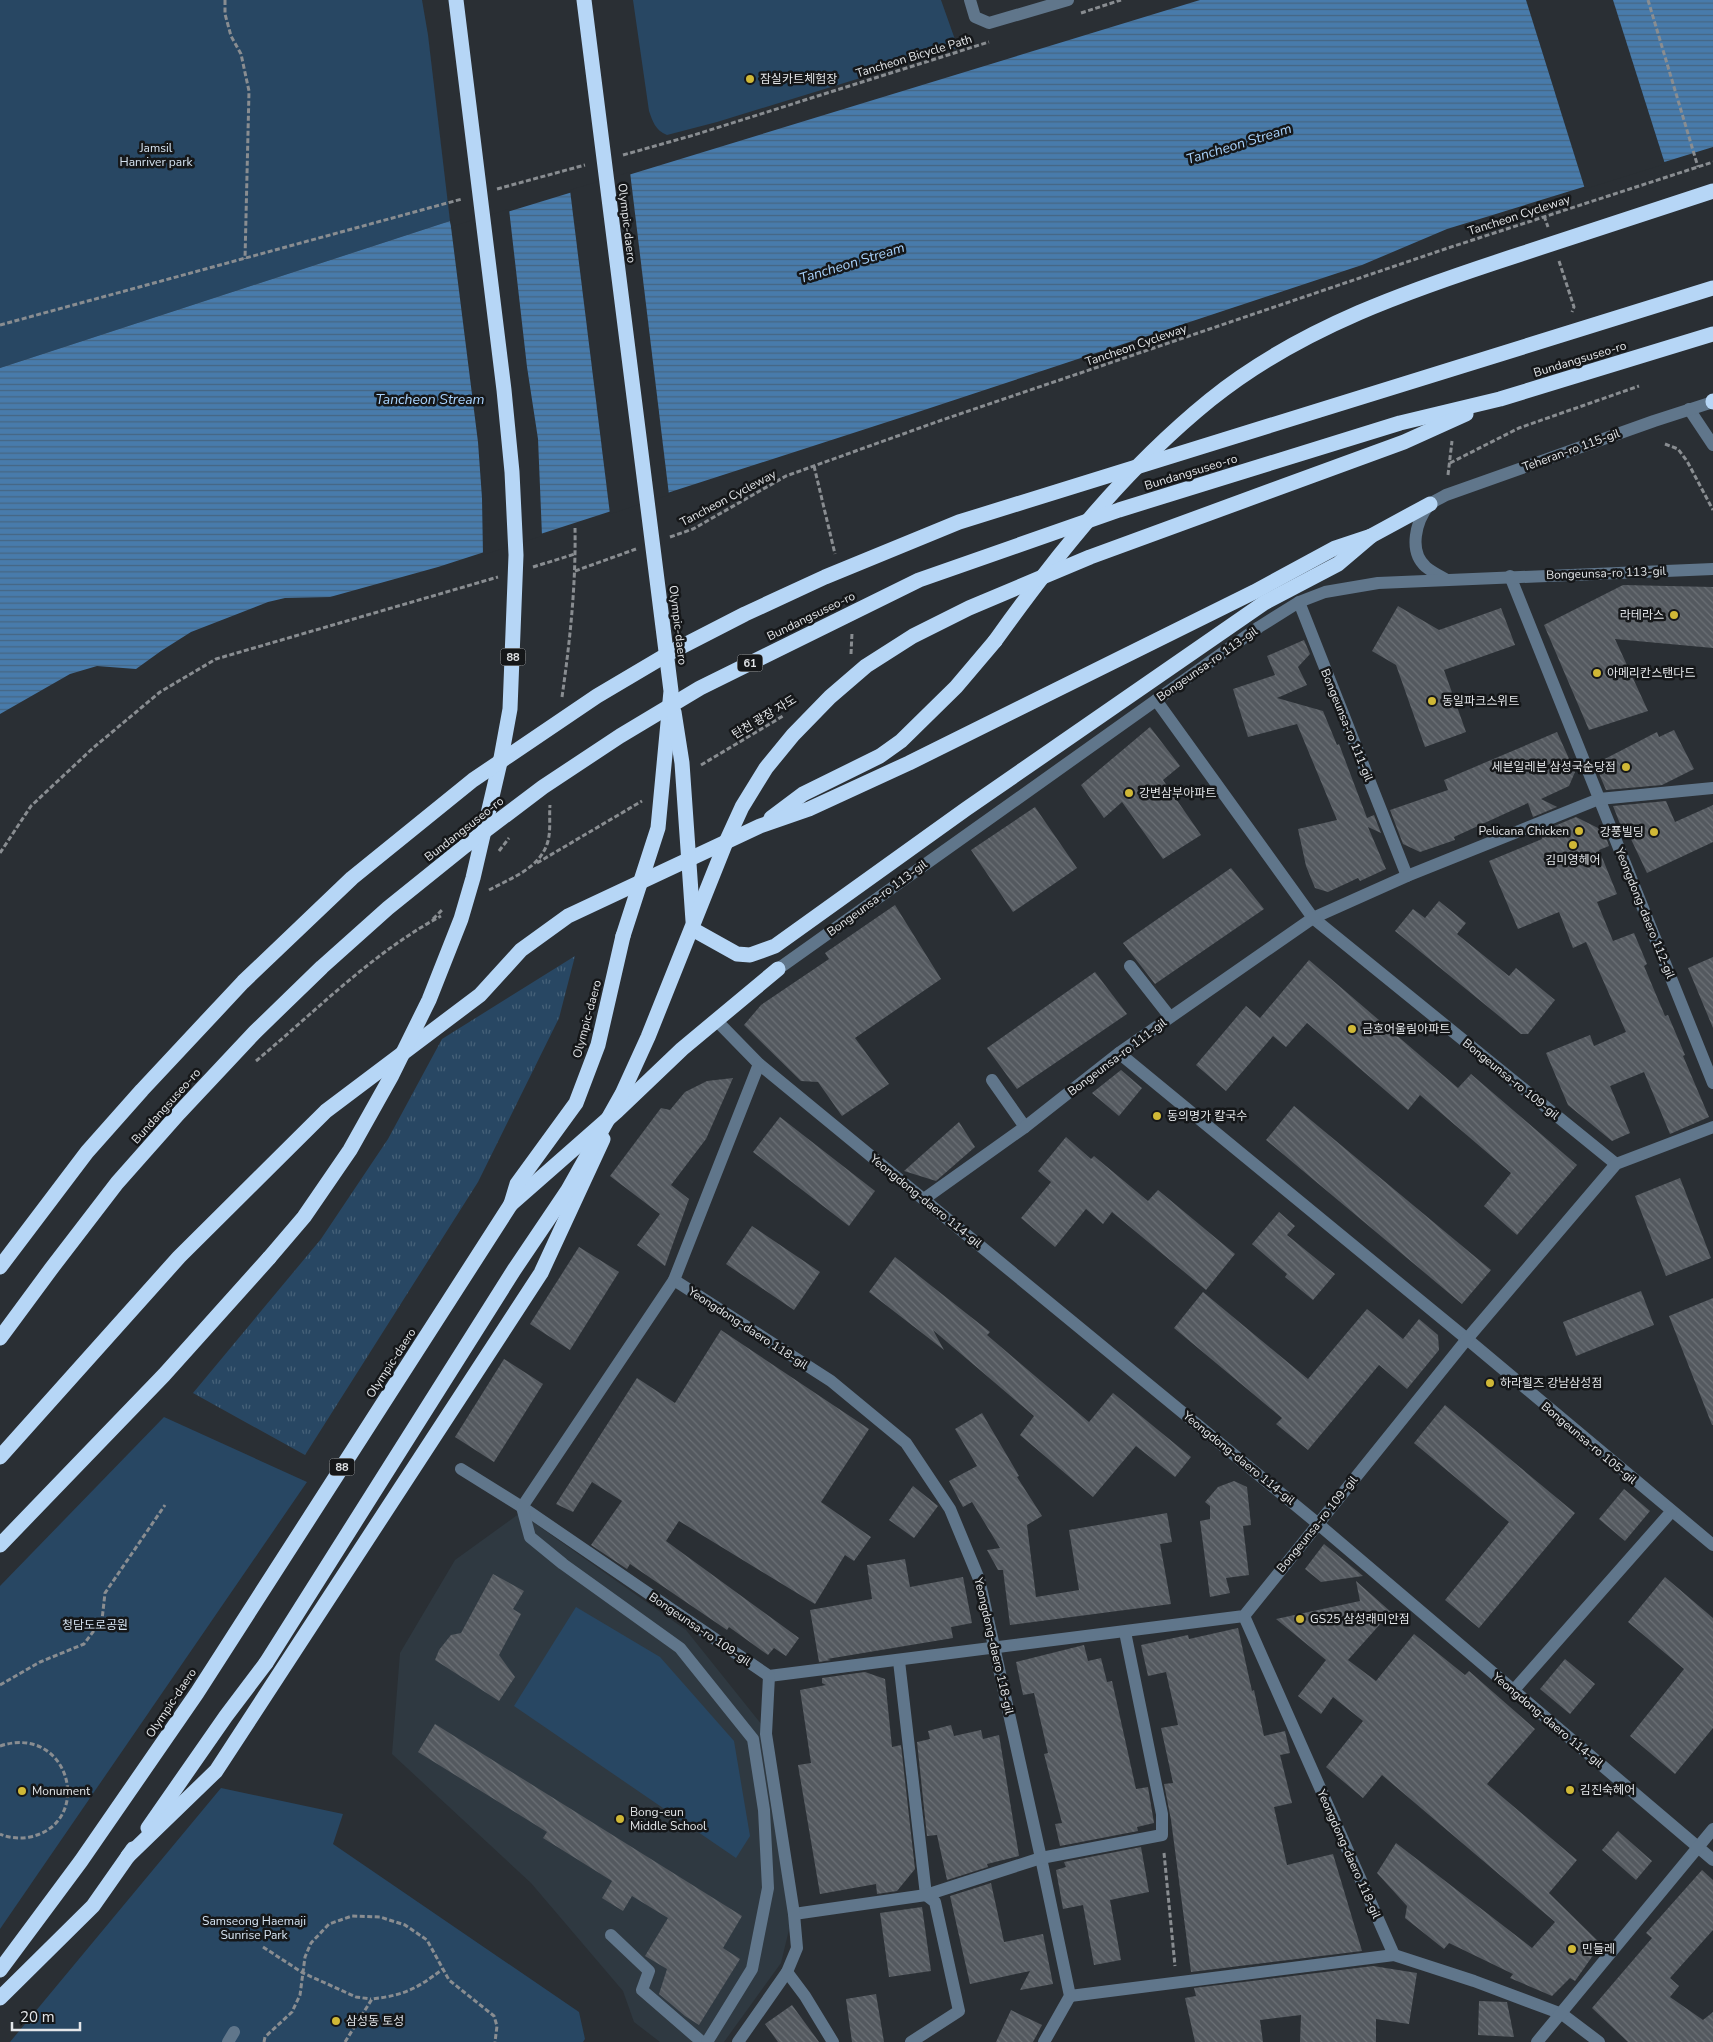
<svg xmlns="http://www.w3.org/2000/svg" width="1713" height="2042" font-family="'Nunito Sans','Noto Sans KR',sans-serif">
<style>
.built{fill:#2f3941}
.grass{fill:url(#grass-tufts)}
.park{fill:#284763}
.water{fill:url(#water-rules)}
.pier{fill:#2a2f34}
.building{fill:url(#building-back-hatch)}
.lines{fill:none;stroke-linecap:round;stroke-linejoin:round}
.path{stroke:#898d91;stroke-width:3;stroke-dasharray:5 2.5;stroke-linecap:butt}
.minor{stroke:#60768b;stroke-width:12}
.highway{stroke:#b6d6f6;stroke-width:15}
.highway-bridge{stroke:#b6d6f6;stroke-width:15}
.poi-dot{fill:#d0b836;stroke:#151719;stroke-width:2}
.labels{text-anchor:middle;dominant-baseline:central;stroke-width:5;stroke-linejoin:round;paint-order:stroke}
.shield{fill:#151719;stroke:#a5a8ab;stroke-width:1}
.shield-label{font-size:11px;font-weight:bold;fill:#e3e6e9}
.street-label{font-size:12px;fill:#e3e6e9;stroke:#151719}
.poi-label{font-size:12px;fill:#e3e6e9;stroke:#151719;text-anchor:start}
.park-label{font-size:12px;fill:#d6e4f2;stroke:#151719}
.water-label{font-size:14px;font-style:italic;fill:#a9d3fd;stroke:#151719}
</style>
<defs>
<pattern id="grass-tufts" width="24" height="20" patternUnits="userSpaceOnUse" patternTransform="scale(1.25)"><rect width="24" height="20" fill="#284763"/><path d="M3 7l-1-3M5 7V3M7 7l1-3M15 17l-1-3M17 17v-4M19 17l1-3" fill="none" stroke="#476279"/></pattern>
<pattern id="water-rules" width="6" height="5" patternUnits="userSpaceOnUse" patternTransform="scale(1.25)"><rect width="6" height="5" fill="#487bab"/><path d="M0 2.5h6" fill="none" stroke="#466583"/></pattern>
<pattern id="building-back-hatch" width="6" height="6" patternUnits="userSpaceOnUse" patternTransform="scale(1.25)"><rect width="6" height="6" fill="#54595f"/><path d="M-1 5l2 2M0 0l6 6M5-1l2 2" fill="none" stroke="#6c7176"/></pattern>
</defs>
<rect width="100%" height="100%" fill="#2a2f34"/>
<polygon class="built" points="520,1513 686,1630 762,1725 793,1913 781,1963 724,2042 660,2042 634,2022 623,1991 531,1883 392,1754 400,1653 455,1560"/>
<polygon class="grass" points="575,956 559,1018 478,1182 305,1455 193,1393 321,1239 388,1139 442,1039"/>
<g class="park">
<polygon points="0,0 422,0 428,35 450,221 0,368"/>
<path d="M 633,0 L 941,0 L 958,48 L 717,122 L 667,135 C 655,130 653,122 649,111 Z"/>
<polygon points="164,1417 307,1482 0,1929 0,1586"/>
<polygon points="576,1607 660,1657 734,1741 750,1836 736,1858 514,1706"/>
<polygon points="221,1788 343,1814 333,1844 579,2012 585,2039 583,2042 10,2042"/>
</g>
<polygon class="water" points="1200,0 1713,0 1713,147 1447,229 1362,265 915,413 438,567 330,597 285,598 268,602 191,632 161,651 136,669 97,666 70,674 0,714 0,368 450,221 452,229"/>
<g class="pier">
<polygon points="1526,0 1613,0 1665,164 1585,189"/>
<polygon points="630,172 669,495 610,514 570,190"/>
<polygon points="509,209 527,367 538,439 542,536 483,555 482,498 478,442 450,219 452,220 453,226"/>
</g>
<g class="building">
<polygon points="1623,585 1713,587 1713,648 1615,639 1648,711 1589,730 1544,625"/>
<polygon points="1398,606 1439,630 1501,608 1515,645 1444,670 1466,732 1425,747 1396,665 1372,651"/>
<polygon points="1304,640 1310,654 1298,667 1307,685 1277,698 1323,711 1337,745 1339,744 1367,818 1374,815 1381,833 1368,827 1386,869 1360,881 1358,878 1328,892 1315,888 1306,866 1298,829 1337,820 1297,724 1248,737 1233,689 1275,675 1267,656"/>
<polygon points="1150,727 1180,766 1163,780 1201,835 1163,859 1122,802 1104,818 1081,785"/>
<polygon points="1674,730 1694,769 1662,785 1606,790 1595,764 1657,732 1659,737"/>
<polygon points="1557,732 1575,772 1569,786 1541,799 1557,807 1533,817 1528,803 1454,837 1455,840 1420,852 1403,844 1390,810 1448,790 1444,780"/>
<polygon points="1666,801 1675,822 1713,805 1713,842 1647,873 1630,837 1626,839 1613,806"/>
<polygon points="1035,807 1077,868 1013,912 971,850"/>
<polygon points="1576,817 1604,831 1609,846 1599,850 1617,894 1597,902 1613,941 1634,933 1647,964 1644,966 1665,1016 1668,1015 1685,1055 1683,1056 1709,1117 1670,1134 1644,1072 1610,1086 1630,1133 1612,1141 1568,1105 1546,1053 1590,1035 1594,1046 1626,1032 1586,942 1573,948 1559,912 1518,929 1489,861 1542,839 1540,832"/>
<polygon points="1231,868 1264,909 1155,984 1123,943"/>
<polygon points="1439,901 1466,923 1457,934 1509,976 1516,968 1555,1000 1528,1034 1521,1034 1395,931 1413,909 1425,918"/>
<polygon points="895,905 941,979 855,1038 889,1084 842,1116 818,1082 801,1081 744,1025 761,1005 829,959 825,953"/>
<polygon points="1713,957 1713,1028 1688,968"/>
<polygon points="1309,960 1458,1088 1471,1074 1577,1165 1517,1235 1484,1206 1511,1173 1420,1095 1408,1110 1307,1023 1286,1047 1273,1036 1226,1091 1196,1065 1246,1006 1260,1018"/>
<polygon points="1095,972 1127,1014 1017,1089 987,1048"/>
<polygon points="1121,1070 1142,1088 1119,1116 1092,1093"/>
<polygon points="733,1078 706,1139 671,1185 689,1199 665,1266 637,1245 660,1214 610,1176 661,1108 670,1110 685,1092 707,1081"/>
<polygon points="1294,1106 1491,1270 1462,1304 1266,1140"/>
<polygon points="780,1117 875,1191 849,1226 753,1152"/>
<polygon points="959,1122 975,1147 936,1181 904,1171"/>
<polygon points="1066,1137 1091,1159 1094,1156 1148,1201 1158,1190 1235,1254 1206,1290 1112,1212 1103,1224 1086,1209 1055,1247 1021,1218 1051,1182 1038,1171"/>
<polygon points="1680,1178 1711,1258 1666,1276 1635,1196"/>
<polygon points="1279,1212 1295,1226 1287,1235 1335,1274 1313,1300 1285,1277 1287,1274 1252,1244"/>
<polygon points="752,1226 820,1272 794,1310 726,1264"/>
<polygon points="579,1247 619,1272 570,1350 530,1324"/>
<polygon points="895,1257 990,1332 987,1335 1089,1422 1113,1393 1191,1457 1175,1477 1136,1446 1093,1497 1020,1435 1034,1416 933,1330 944,1350 869,1292"/>
<polygon points="1641,1291 1654,1325 1576,1356 1563,1322"/>
<polygon points="1203,1292 1308,1379 1367,1309 1403,1339 1419,1319 1438,1335 1439,1350 1407,1389 1379,1365 1308,1450 1276,1424 1282,1418 1174,1328"/>
<polygon points="1713,1298 1713,1425 1712,1425 1669,1316"/>
<polygon points="721,1330 869,1429 821,1502 871,1537 854,1561 845,1555 815,1604 679,1521 666,1541 799,1638 786,1656 774,1648 768,1655 729,1627 727,1630 630,1564 627,1569 591,1545 622,1501 592,1482 573,1512 556,1504 637,1378 675,1403"/>
<polygon points="504,1359 543,1384 494,1462 455,1437"/>
<polygon points="1445,1405 1575,1513 1479,1628 1445,1600 1509,1522 1414,1443"/>
<polygon points="982,1413 1019,1476 1017,1477 1042,1516 1027,1525 1036,1597 1079,1590 1069,1530 1167,1513 1172,1542 1160,1544 1171,1604 1010,1625 1003,1570 998,1570 987,1550 1000,1548 972,1502 963,1507 949,1481 977,1466 955,1429"/>
<polygon points="1234,1481 1247,1487 1251,1525 1243,1526 1249,1575 1226,1578 1230,1593 1210,1597 1200,1521 1210,1519 1210,1506 1205,1502 1218,1487"/>
<polygon points="913,1486 938,1506 914,1538 889,1520"/>
<polygon points="1624,1489 1650,1511 1625,1541 1599,1519"/>
<polygon points="1324,1544 1363,1576 1321,1582 1305,1569"/>
<polygon points="905,1559 910,1587 963,1577 972,1623 951,1627 953,1638 827,1659 831,1660 819,1662 810,1610 872,1599 867,1565"/>
<polygon points="493,1574 524,1591 513,1609 521,1614 499,1655 515,1677 499,1701 435,1660 439,1650 451,1635 461,1633"/>
<polygon points="1665,1577 1713,1618 1713,1728 1675,1774 1630,1736 1684,1669 1628,1622"/>
<polygon points="1356,1581 1391,1612 1348,1660 1376,1681 1414,1634 1465,1675 1469,1671 1535,1729 1487,1784 1577,1860 1549,1893 1601,1944 1575,1981 1570,1978 1552,1996 1510,1978 1513,1974 1449,1943 1444,1949 1405,1918 1407,1906 1377,1873 1396,1843 1532,1948 1555,1922 1382,1775 1363,1798 1326,1767 1363,1721 1333,1697 1321,1714 1298,1696 1326,1660 1276,1619 1360,1601"/>
<polygon points="1238,1628 1252,1691 1254,1690 1264,1736 1285,1731 1290,1753 1280,1755 1292,1803 1274,1807 1287,1865 1333,1854 1362,1951 1191,1972 1171,1820 1164,1784 1173,1783 1161,1728 1178,1725 1166,1672 1148,1676 1141,1645 1188,1635 1189,1639"/>
<polygon points="1084,1645 1088,1661 1101,1658 1107,1682 1112,1681 1136,1789 1148,1787 1154,1823 1137,1827 1138,1831 1060,1846 1055,1824 1062,1823 1044,1754 1048,1753 1034,1693 1023,1695 1016,1662"/>
<polygon points="1565,1659 1595,1684 1570,1714 1540,1689"/>
<polygon points="865,1672 885,1679 892,1747 901,1745 915,1869 897,1891 877,1894 876,1884 820,1894 798,1765 811,1763 800,1690 826,1685 822,1683 822,1678"/>
<polygon points="435,1724 742,1916 723,1948 740,1959 699,2025 685,2016 659,1994 667,1969 645,1956 668,1918 632,1896 623,1911 602,1898 612,1881 543,1838 547,1832 418,1752"/>
<polygon points="951,1725 954,1736 981,1730 983,1739 999,1735 1019,1856 987,1864 988,1867 947,1880 937,1835 927,1836 917,1742 930,1739 928,1731"/>
<polygon points="1618,1831 1652,1861 1636,1880 1602,1850"/>
<polygon points="1141,1847 1149,1892 1110,1900 1121,1960 1094,1965 1083,1905 1063,1909 1056,1870 1066,1867 1064,1862"/>
<polygon points="1702,1870 1713,1880 1713,1930 1670,1978 1679,1986 1670,1997 1703,2020 1713,2012 1713,2042 1628,2042 1592,2008 1652,1938 1646,1933"/>
<polygon points="991,1883 1004,1942 1043,1934 1053,1984 1020,1990 1030,1971 970,1984 950,1896"/>
<polygon points="922,1907 931,1971 889,1977 880,1913"/>
<polygon points="1373,1966 1417,1973 1409,2024 1376,2019 1376,2042 1300,2042 1301,2015 1260,2020 1263,2042 1195,2042 1185,1998 1196,1996 1194,1988"/>
<polygon points="876,1994 884,2042 852,2042 846,1999"/>
<polygon points="1479,2001 1507,2002 1514,2037 1478,2035"/>
<polygon points="792,2005 819,2042 778,2042 765,2024"/>
<polygon points="1011,2010 1042,2025 1033,2042 996,2042"/>
</g>
<g class="lines">
<g class="path">
<polyline points="225,0 225,14 231,36 241,54 249,91 245,259"/>
<polyline points="1648,0 1698,167"/>
<polyline points="1081,13 1121,0"/>
<polyline points="623,155 694,135 989,42"/>
<polyline points="497,189 585,165"/>
<polyline points="1544,216 1548,227"/>
<polyline points="1559,261 1574,307 1572,312"/>
<polyline points="0,325 462,199"/>
<polyline points="1665,444 1678,449 1687,461 1713,510"/>
<polyline points="1450,463 1519,428 1639,386"/>
<polyline points="814,466 835,554"/>
<polyline points="1448,475 1452,441"/>
<polyline points="670,537 693,529 786,476 942,420 1445,249 1713,162"/>
<polyline points="533,567 575,554"/>
<polyline points="575,571 636,549"/>
<polyline points="851,654 852,633"/>
<path d="M 562,697 C 570,641 576,585 575,528"/>
<polyline points="701,765 783,716"/>
<polyline points="499,851 509,838"/>
<polyline points="0,853 31,806 93,748 160,692 216,659 498,577"/>
<polyline points="537,863 642,801"/>
<path d="M 489,890 C 511,878 541,868 548,841 C 551,829 549,817 550,805"/>
<polyline points="433,919 443,909"/>
<path d="M 256,1061 C 316,1011 372,953 441,916"/>
<polyline points="0,1685 40,1662 84,1644 102,1620 105,1593 165,1505"/>
<path d="M 0,1746 C 70,1723 95,1823 30,1837 C 20,1839 9,1838 0,1834"/>
<polyline points="1164,1853 1175,1966"/>
<polyline points="263,1947 303,1973 323,1982 356,1997 371,1999"/>
<polyline points="264,2042 265,2037 292,2012 300,1995 305,1957 311,1943 329,1924 352,1916 380,1917 405,1925 427,1940 449,1980 494,2016 497,2026 495,2042"/>
<path d="M 345,2042 L 372,1999 C 405,1995 416,1989 443,1969"/>
</g>
<g class="minor">
<polyline points="970,0 975,17 989,23 1068,0"/>
<polyline points="1689,409 1713,445"/>
<polyline points="1510,576 1713,1083"/>
<path d="M 1447,580 C 1440,576 1432,572 1426,567 C 1408,551 1416,521 1429,505 C 1433,501 1441,498 1446,495 L 1654,421 L 1713,402"/>
<polyline points="1299,602 1407,876"/>
<polyline points="1156,700 1313,918 1616,1164"/>
<polyline points="1130,966 1170,1017"/>
<polyline points="778,969 1259,627 1299,602 1325,592 1378,583 1713,569"/>
<polyline points="716,1020 759,1064 1317,1523 1713,1860"/>
<polyline points="1119,1053 1467,1339 1713,1545"/>
<polyline points="992,1080 1025,1127"/>
<polyline points="924,1199 1025,1127 1119,1053 1313,918 1407,876 1599,799 1713,788"/>
<polyline points="674,1280 831,1381 906,1443 950,1509 979,1579 1041,1858 1070,1996 1044,2042"/>
<polyline points="461,1469 522,1507 769,1676 1244,1616 1467,1339 1616,1164 1713,1127"/>
<polyline points="1244,1616 1394,1955"/>
<polyline points="899,1661 926,1895 935,1902 959,2011 911,2042"/>
<polyline points="1513,1691 1671,1512"/>
<polyline points="794,1914 926,1895 1041,1858 1162,1835 1162,1814 1125,1632"/>
<polyline points="611,1935 649,1971 642,1990 702,2042"/>
<polyline points="787,1972 805,1996 833,2042"/>
<polyline points="1070,1996 1394,1955 1474,1981 1562,2014 1599,2042"/>
<polyline points="228,2042 234,2032"/>
<polyline points="707,2042 752,1969 768,1888 764,1810 753,1739 680,1648 563,1564 530,1537 522,1507 674,1280 759,1064"/>
<polyline points="738,2042 787,1972 797,1948 794,1914 766,1734 769,1676"/>
<polyline points="1537,2042 1713,1829"/>
</g>
<g class="highway">
<polyline points="1713,402 1713,401"/>
<polyline points="771,818 803,794 880,756 901,741 956,687 995,641"/>
<polyline points="694,930 737,954 750,955 775,946 966,809 1264,603 1338,564 1371,536 1430,504"/>
<polyline points="511,1204 617,1111 682,1049 778,969"/>
<polyline points="0,1457 179,1257 326,1111 480,995 521,950 568,916 760,826 809,809 909,763 1254,592 1335,548 1371,536"/>
<polyline points="0,1545 164,1375 269,1258"/>
<polyline points="148,1828 226,1716 266,1663"/>
<polyline points="128,1856 216,1771 541,1273 603,1139"/>
<polyline points="0,1970 81,1861 197,1693 511,1204 517,1184 576,1103 598,1045 623,936"/>
<polyline points="0,1998 93,1906 133,1849"/>
</g>
<g class="highway-bridge">
<polyline points="584,0 671,691 658,828 623,936"/>
<path d="M 995,641 C 1058,553 1125,469 1210,400 C 1300,327 1413,289 1521,254 C 1585,233 1649,212 1713,191"/>
<polyline points="674,712 682,763 693,921"/>
<polyline points="269,1258 304,1217 350,1150 392,1075 429,1000 461,919 473,878 501,758 510,709 516,555 512,472 504,390 456,0"/>
<polyline points="0,1267 87,1152 142,1090 243,982 352,878 473,780 597,696 673,651 745,614 825,577 959,522 1713,288"/>
<polyline points="0,1338 51,1269 117,1183 179,1113 255,1032 322,967 388,908 465,846 543,787 620,736 700,688 919,580 1119,510 1400,423 1500,399 1713,334"/>
<polyline points="266,1663 514,1270 568,1190 622,1094 648,1037 726,842 742,807 766,768 793,735 830,697 866,666 913,636 969,608 1090,557 1404,442 1466,414"/>
</g>
</g>
<g class="poi-dot">
<circle cx="750" cy="79" r="5"/>
<circle cx="1674" cy="615" r="5"/>
<circle cx="1597" cy="673" r="5"/>
<circle cx="1432" cy="701" r="5"/>
<circle cx="1626" cy="767" r="5"/>
<circle cx="1129" cy="793" r="5"/>
<circle cx="1579" cy="831" r="5"/>
<circle cx="1654" cy="832" r="5"/>
<circle cx="1573" cy="845" r="5"/>
<circle cx="1352" cy="1029" r="5"/>
<circle cx="1157" cy="1116" r="5"/>
<circle cx="1490" cy="1383" r="5"/>
<circle cx="1300" cy="1619" r="5"/>
<circle cx="1570" cy="1790" r="5"/>
<circle cx="22" cy="1791" r="5"/>
<circle cx="620" cy="1819" r="5"/>
<circle cx="1572" cy="1949" r="5"/>
<circle cx="336" cy="2021" r="5"/>
</g>
<g class="labels">
<g class="shield">
<rect x="500.5" y="648.5" width="25" height="17" rx="4"/>
<rect x="737.5" y="654.5" width="25" height="17" rx="4"/>
<rect x="329.5" y="1458.5" width="25" height="17" rx="4"/>
</g>
<g class="shield-label">
<text x="513" y="657">88</text>
<text x="750" y="663">61</text>
<text x="342" y="1467">88</text>
</g>
<g class="street-label">
<text transform="translate(914 56) rotate(-17)">Tancheon Bicycle Path</text>
<text transform="translate(1519 215) rotate(-18)">Tancheon Cycleway</text>
<text transform="translate(627 223) rotate(83)">Olympic-daero</text>
<text transform="translate(1136 345) rotate(-19)">Tancheon Cycleway</text>
<text transform="translate(1580 359) rotate(-17)">Bundangsuseo-ro</text>
<text transform="translate(1571 450) rotate(-20)">Teheran-ro 115-gil</text>
<text transform="translate(1191 472) rotate(-17)">Bundangsuseo-ro</text>
<text transform="translate(728 498) rotate(-28)">Tancheon Cycleway</text>
<text transform="translate(1606 573) rotate(-2)">Bongeunsa-ro 113-gil</text>
<text transform="translate(811 616) rotate(-26)">Bundangsuseo-ro</text>
<text transform="translate(678 625) rotate(83)">Olympic-daero</text>
<text transform="translate(1207 664) rotate(-35)">Bongeunsa-ro 113-gil</text>
<text transform="translate(764 717) rotate(-31)">탄천 광장 자도</text>
<text transform="translate(1347 725) rotate(68)">Bongeunsa-ro 111-gil</text>
<text transform="translate(464 829) rotate(-38)">Bundangsuseo-ro</text>
<text transform="translate(877 898) rotate(-36)">Bongeunsa-ro 113-gil</text>
<text transform="translate(1645 913) rotate(68)">Yeongdong-daero 112-gil</text>
<text transform="translate(587 1019) rotate(-75)">Olympic-daero</text>
<text transform="translate(1117 1057) rotate(-37)">Bongeunsa-ro 111-gil</text>
<text transform="translate(1511 1079) rotate(39)">Bongeunsa-ro 109-gil</text>
<text transform="translate(166 1106) rotate(-48)">Bundangsuseo-ro</text>
<text transform="translate(926 1201) rotate(39)">Yeongdong-daero 114-gil</text>
<text transform="translate(748 1328) rotate(33)">Yeongdong-daero 118-gil</text>
<text transform="translate(391 1363) rotate(-57)">Olympic-daero</text>
<text transform="translate(1589 1443) rotate(40)">Bongeunsa-ro 105-gil</text>
<text transform="translate(1239 1458) rotate(39)">Yeongdong-daero 114-gil</text>
<text transform="translate(1317 1524) rotate(-51)">Bongeunsa-ro 109-gil</text>
<text transform="translate(700 1629) rotate(34)">Bongeunsa-ro 109-gil</text>
<text transform="translate(994 1646) rotate(77)">Yeongdong-daero 118-gil</text>
<text transform="translate(171 1703) rotate(-56)">Olympic-daero</text>
<text transform="translate(1548 1720) rotate(40)">Yeongdong-daero 114-gil</text>
<text transform="translate(1349 1854) rotate(66)">Yeongdong-daero 118-gil</text>
</g>
<g class="poi-label">
<text x="760" y="79">잠실카트체험장</text>
<text x="1664" y="615" text-anchor="end">라테라스</text>
<text x="1607" y="673">아메리칸스탠다드</text>
<text x="1442" y="701">동일파크스위트</text>
<text x="1616" y="767" text-anchor="end">세븐일레븐 삼성국순당점</text>
<text x="1139" y="793">강변삼부아파트</text>
<text x="1569" y="831" text-anchor="end">Pelicana Chicken</text>
<text x="1644" y="832" text-anchor="end">강풍빌딩</text>
<text x="1573" y="860" text-anchor="middle">김미영헤어</text>
<text x="1362" y="1029">금호어울림아파트</text>
<text x="1167" y="1116">동의명가 칼국수</text>
<text x="1500" y="1383">하라힐즈 강남삼성점</text>
<text x="1310" y="1619">GS25 삼성래미안점</text>
<text x="1580" y="1790">김진숙헤어</text>
<text x="32" y="1791">Monument</text>
<text x="630" y="1812">Bong-eun<tspan x="630" dy="14">Middle School</tspan></text>
<text x="1582" y="1949">민들레</text>
<text x="346" y="2021">삼성동 토성</text>
</g>
<g class="park-label">
<text x="156" y="148">Jamsil<tspan x="156" dy="14">Hanriver park</tspan></text>
<text x="95" y="1625">청담도로공원</text>
<text x="254" y="1921">Samseong Haemaji<tspan x="254" dy="14">Sunrise Park</tspan></text>
</g>
<g class="water-label">
<text transform="translate(1239 144) rotate(-17)">Tancheon Stream</text>
<text transform="translate(852 263) rotate(-17)">Tancheon Stream</text>
<text x="430" y="399">Tancheon Stream</text>
</g>
</g>
<path d="M12 2022v8h68v-8" fill="none" stroke="#e3e6e9" stroke-width="2.5"/>
<text x="20" y="2022" font-size="15" fill="#e3e6e9" stroke="#151719" stroke-width="4" paint-order="stroke">20 m</text>
</svg>
